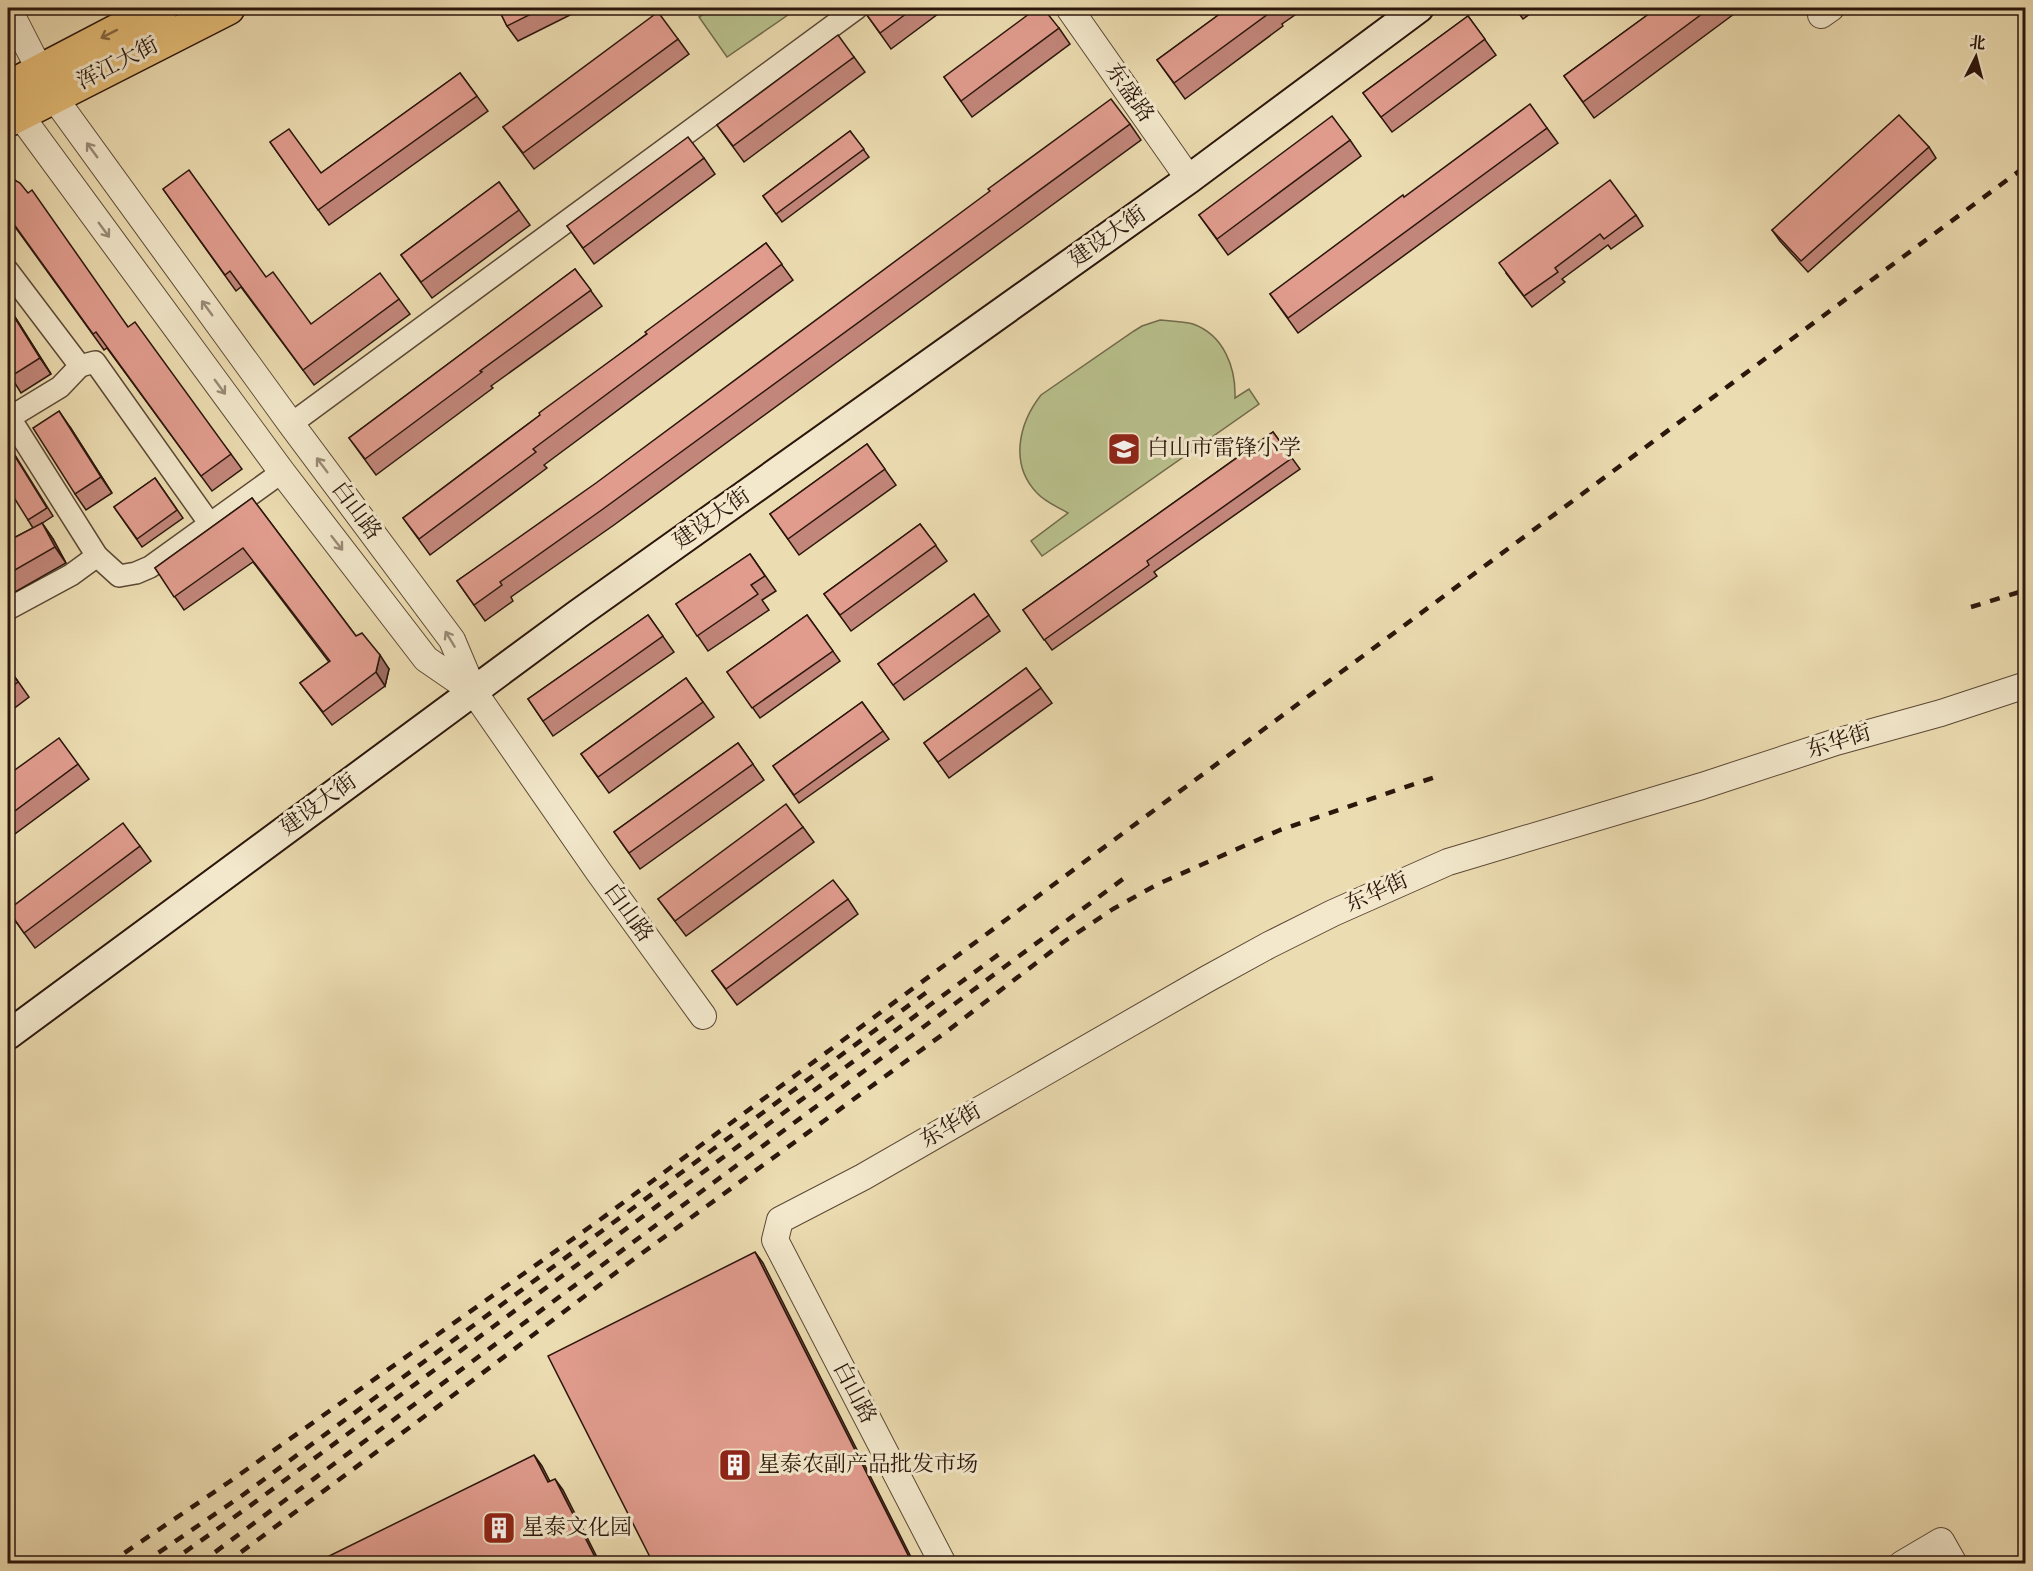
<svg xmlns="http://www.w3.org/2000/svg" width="2033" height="1571" font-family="'IM FELL English','Noto Serif SC',serif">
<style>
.garden{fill:#b8c08c;stroke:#726b4c;stroke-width:1.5}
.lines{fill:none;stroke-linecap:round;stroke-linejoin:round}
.minor-casing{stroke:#5b4835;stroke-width:24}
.tertiary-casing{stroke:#5b4835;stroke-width:28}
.secondary-casing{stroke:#2b160c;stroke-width:32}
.primary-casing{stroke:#2b160c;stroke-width:36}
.minor{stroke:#f3e8cc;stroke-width:21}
.tertiary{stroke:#f3e8cc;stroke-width:26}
.secondary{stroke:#f3e8cc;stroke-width:28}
.primary{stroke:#e6be78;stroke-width:33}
.rail{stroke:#2b160c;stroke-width:4.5;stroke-dasharray:10 10;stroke-linecap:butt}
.wall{fill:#c2867a;stroke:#2b160c;stroke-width:1.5}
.shaded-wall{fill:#9e6d63;stroke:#2b160c;stroke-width:1.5}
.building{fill:#e19c8e;stroke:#2b160c;stroke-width:1.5}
.oneway{stroke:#886a42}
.oneway2{stroke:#998a76}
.labels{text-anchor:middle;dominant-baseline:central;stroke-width:6;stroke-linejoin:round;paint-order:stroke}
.street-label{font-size:22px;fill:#2b160c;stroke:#f3e8cc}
.poi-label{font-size:22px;fill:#2b160c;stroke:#f3e8cc;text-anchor:start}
</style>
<rect width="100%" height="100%" fill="#ecdcb1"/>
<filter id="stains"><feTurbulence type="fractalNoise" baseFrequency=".00333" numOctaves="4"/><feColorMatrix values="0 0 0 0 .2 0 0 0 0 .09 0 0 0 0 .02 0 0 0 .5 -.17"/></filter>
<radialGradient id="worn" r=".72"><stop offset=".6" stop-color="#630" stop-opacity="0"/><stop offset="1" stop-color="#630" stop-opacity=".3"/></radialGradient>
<g class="garden">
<polygon points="713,8 798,8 727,57 699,17"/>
<path d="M 1160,320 C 1171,321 1183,321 1193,324 C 1224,335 1236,368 1235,398 L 1249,389 L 1259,404 L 1042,556 L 1031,541 L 1068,513 C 1058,507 1045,502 1037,493 C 1009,464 1019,423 1041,395 L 1134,331 L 1142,326 Z"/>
</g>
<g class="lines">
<g class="minor-casing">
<g id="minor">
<polyline points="8,271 80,366 95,362 210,524"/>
<polyline points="8,415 97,556 119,576 136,573 150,567 282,472"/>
<polyline points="9,418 60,387 80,366"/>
<polyline points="291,424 857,8"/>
<polyline points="8,609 71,575 97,556"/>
</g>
</g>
<g class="tertiary-casing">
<g id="tertiary">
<polyline points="8,8 53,96 291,424 452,640 474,692 598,871 703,1016"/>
<polyline points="1069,8 1189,179"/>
<polyline points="1821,15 1831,8"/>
<polyline points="9,100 282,472 426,659 474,692"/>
<polyline points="943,1564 775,1240 780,1220 863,1177 1207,979 1269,945 1333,913 1448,862 1702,786 1836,742 1941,713 2026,685"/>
<polyline points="1902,1564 1941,1541 1954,1564"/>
</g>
</g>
<g class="secondary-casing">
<polyline id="secondary" points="8,1035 578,614 1189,179 1419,8"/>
</g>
<g class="primary-casing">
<g id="primary">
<polyline points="8,88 161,8"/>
<polyline points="8,120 228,8"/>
</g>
</g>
<use href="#minor" class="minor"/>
<use href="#tertiary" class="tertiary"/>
<use href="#secondary" class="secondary"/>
<use href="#primary" class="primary"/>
<g class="rail">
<polyline points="1971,607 2026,590"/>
<polyline points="108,1564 229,1482 601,1219 2026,166"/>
<polyline points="142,1564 240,1497 927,992"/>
<polyline points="168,1564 247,1508 1006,949"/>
<polyline points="199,1564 1123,879"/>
<polyline points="225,1564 448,1399 630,1262 946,1032 1065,941 1113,909 1158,884 1280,830 1441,775"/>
</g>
</g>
<g class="wall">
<polygon points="498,8 584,8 518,41 507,26"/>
<polygon points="869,8 946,8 891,49 864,11"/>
<polygon points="1228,8 1305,8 1282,24 1283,26 1185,99 1157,60"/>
<polygon points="1515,8 1538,8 1523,19"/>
<polygon points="1657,8 1742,8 1594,118 1564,76"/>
<polygon points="1468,16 1496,55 1392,132 1363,93"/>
<polygon points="1059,28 1070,44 972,117 944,77"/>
<polygon points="678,39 689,54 534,169 503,127"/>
<polygon points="854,57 865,72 744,162 717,125"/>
<polygon points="460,73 488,111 329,225 270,142 321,173"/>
<polygon points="1130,124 1141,140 614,525 511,597 513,601 485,621 457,581"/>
<polygon points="1547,128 1558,143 1298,333 1270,294"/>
<polygon points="850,131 869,157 782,222 763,196"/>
<polygon points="1350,140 1361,156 1228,255 1199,215"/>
<polygon points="1929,147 1936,158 1808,272 1780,241 1772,230"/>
<polygon points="704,158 715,174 594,264 567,226"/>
<polygon points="8,176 128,327 231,454 242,469 212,491 107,348 104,350 13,224 8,227"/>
<polygon points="499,182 530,225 432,298 401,255"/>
<polygon points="163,189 266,277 311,324 399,299 410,314 314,385 241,287 236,291"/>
<polygon points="1636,215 1643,226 1611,249 1608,245 1562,279 1565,282 1532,307 1506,273"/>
<polygon points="766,243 793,280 544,465 547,468 430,555 403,518 540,415"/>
<polygon points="575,269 602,306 491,386 493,388 376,475 349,438"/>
<polygon points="8,306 51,374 21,393 8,372"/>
<polygon points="70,427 112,493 86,510 75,494"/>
<polygon points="1273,432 1300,469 1154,572 1157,576 1052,650 1023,610"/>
<polygon points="8,444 53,516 41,524 42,523 53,539 66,563 8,596 8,541 33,528 28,520"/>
<polygon points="867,444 896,485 799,555 770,514"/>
<polygon points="155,478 183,518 142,547 114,507"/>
<polygon points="252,498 356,636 389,669 385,686 332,725 300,683 329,662 253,562 184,610 155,568"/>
<polygon points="920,524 947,561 851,631 824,594"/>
<polygon points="750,554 776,591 762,600 769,610 708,651 676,604"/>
<polygon points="974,594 1000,631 904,700 878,664"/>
<polygon points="648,615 674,652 553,736 528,699"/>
<polygon points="807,615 840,661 760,718 727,672"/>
<polygon points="8,667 29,697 8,713"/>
<polygon points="1026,668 1052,703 949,778 924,743"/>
<polygon points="686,678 714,717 609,793 581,754"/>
<polygon points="862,702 889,739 799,803 773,766"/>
<polygon points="738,743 764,780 640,869 614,832"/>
<polygon points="78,764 89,779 8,839 8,775"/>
<polygon points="803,827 814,842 686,936 658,899"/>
<polygon points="140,846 151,861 35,948 8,911"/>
<polygon points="848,899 858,914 737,1005 712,971"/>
</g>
<g class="shaded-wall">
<polygon points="8,306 51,374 40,358 8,307"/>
<polygon points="59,411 70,427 112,493 101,477"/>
<polygon points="42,523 53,539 66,563 55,547"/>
<polygon points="380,655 389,669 385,686 376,672"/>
<polygon points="755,1252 763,1263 914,1563 912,1563"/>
<polygon points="534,1455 542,1466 556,1493 548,1482"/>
<polygon points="555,1479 563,1490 600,1563 598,1563"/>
</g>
<g class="building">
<polygon points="498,8 543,8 507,26"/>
<polygon points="869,8 914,8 880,33 864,11"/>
<polygon points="1037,8 1043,8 1059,28 961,101 944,77"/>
<polygon points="1228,8 1272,8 1271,9 1272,11 1174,83 1157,60"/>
<polygon points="1657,8 1710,8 1583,102 1564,76"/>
<polygon points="658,12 678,39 523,153 503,127"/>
<polygon points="1468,16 1485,39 1381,117 1363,93"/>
<polygon points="838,35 854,57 733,146 717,125"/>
<polygon points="460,73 477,96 318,210 270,142 289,129 321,173"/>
<polygon points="1111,99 1130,124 603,509 500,582 502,585 474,605 457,581 596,483 990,191 988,189"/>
<polygon points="1530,104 1547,128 1288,318 1270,294 1403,195 1404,197"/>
<polygon points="1899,115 1929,147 1801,261 1772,230"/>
<polygon points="1332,116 1350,140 1217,239 1199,215"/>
<polygon points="850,131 864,149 776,214 763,196"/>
<polygon points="688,137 704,158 583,248 567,226"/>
<polygon points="189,170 266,277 273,272 311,324 380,273 399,299 303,370 230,271 225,275 163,189"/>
<polygon points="8,176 20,183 28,193 32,190 128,327 135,322 231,454 201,476 96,332 93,334 8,216"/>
<polygon points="1610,180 1636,215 1604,239 1600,234 1555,268 1558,272 1524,296 1499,263"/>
<polygon points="499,182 519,210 421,282 401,255"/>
<polygon points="766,243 782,264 533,449 536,452 419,539 403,518 540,415 539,413 647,334 645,332"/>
<polygon points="575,269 591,290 480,371 482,372 365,459 349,438"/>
<polygon points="8,307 40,358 10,377 8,372"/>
<polygon points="59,411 101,477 75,494 33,428"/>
<polygon points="1273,432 1292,458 1147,561 1149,565 1044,640 1023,610"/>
<polygon points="867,444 885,469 788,539 770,514"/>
<polygon points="8,445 47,508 28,520 8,488"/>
<polygon points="155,478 177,510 137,539 114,507"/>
<polygon points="252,498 356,636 362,633 380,655 376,672 323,712 300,683 330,661 243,548 174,597 155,568"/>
<polygon points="42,523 55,547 8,574 8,541"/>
<polygon points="920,524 936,545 840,615 824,594"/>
<polygon points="750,554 765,576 751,585 758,594 697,636 676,604"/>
<polygon points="974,594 989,615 893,685 878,664"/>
<polygon points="648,615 663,636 543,721 528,699"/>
<polygon points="807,615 833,651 752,708 727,672"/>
<polygon points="8,667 18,682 8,689"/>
<polygon points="1026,668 1041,688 938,762 924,743"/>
<polygon points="686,678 703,702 598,777 581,754"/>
<polygon points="862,702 883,731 794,795 773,766"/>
<polygon points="59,738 78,764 8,816 8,775"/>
<polygon points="738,743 753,764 629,853 614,832"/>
<polygon points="786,804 803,827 675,921 658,899"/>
<polygon points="123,823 140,846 24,933 8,910"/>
<polygon points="833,880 848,899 726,989 712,971"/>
<polygon points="755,1252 912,1563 653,1563 548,1356"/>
<polygon points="534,1455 548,1482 555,1479 598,1563 315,1563"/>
</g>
<defs><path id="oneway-shaft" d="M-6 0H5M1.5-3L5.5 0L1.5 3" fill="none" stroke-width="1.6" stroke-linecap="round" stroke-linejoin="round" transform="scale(1.5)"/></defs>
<use class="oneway" href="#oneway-shaft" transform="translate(109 34) rotate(153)"/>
<g class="oneway2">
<use href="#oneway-shaft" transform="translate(92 150) rotate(-126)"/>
<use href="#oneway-shaft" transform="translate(104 230) rotate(54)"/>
<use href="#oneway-shaft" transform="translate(207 308) rotate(-126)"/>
<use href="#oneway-shaft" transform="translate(220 387) rotate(54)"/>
<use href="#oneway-shaft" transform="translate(322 465) rotate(-127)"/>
<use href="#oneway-shaft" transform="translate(337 543) rotate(52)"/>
<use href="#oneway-shaft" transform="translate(450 639) rotate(-121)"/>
</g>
<defs>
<g id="school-square" transform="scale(1.725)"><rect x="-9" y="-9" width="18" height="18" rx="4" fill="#8f2418" stroke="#f3e8cc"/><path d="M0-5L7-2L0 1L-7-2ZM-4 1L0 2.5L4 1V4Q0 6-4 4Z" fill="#fff"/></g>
<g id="building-square" transform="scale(1.725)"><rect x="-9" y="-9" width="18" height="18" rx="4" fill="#8f2418" stroke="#f3e8cc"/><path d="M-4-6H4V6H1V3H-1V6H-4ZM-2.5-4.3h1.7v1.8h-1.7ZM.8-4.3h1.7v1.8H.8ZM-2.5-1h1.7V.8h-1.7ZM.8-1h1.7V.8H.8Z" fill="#fff"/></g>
</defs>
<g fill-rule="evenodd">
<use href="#school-square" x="1124" y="449"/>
<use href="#building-square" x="735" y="1465"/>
<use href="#building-square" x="499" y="1528"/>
</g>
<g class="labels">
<g class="street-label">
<text transform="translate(118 64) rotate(-27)">浑江大街</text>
<text transform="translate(1129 93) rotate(55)">东盛路</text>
<text transform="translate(1108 237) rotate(-35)">建设大街</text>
<text transform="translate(356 511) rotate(53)">白山路</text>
<text transform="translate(712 519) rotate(-35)">建设大街</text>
<text transform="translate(1839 742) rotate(-17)">东华街</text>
<text transform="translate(319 805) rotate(-36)">建设大街</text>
<text transform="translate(1377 893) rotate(-24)">东华街</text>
<text transform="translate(628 913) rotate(54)">白山路</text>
<text transform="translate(951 1126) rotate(-30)">东华街</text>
<text transform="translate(854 1393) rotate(62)">白山路</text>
</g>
<g class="poi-label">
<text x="1147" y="449">白山市雷锋小学</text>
<text x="758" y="1465">星泰农副产品批发市场</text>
<text x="522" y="1528">星泰文化园</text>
</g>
</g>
<rect width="2033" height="1571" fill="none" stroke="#ecdcb1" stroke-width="30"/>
<rect x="9" y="9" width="2015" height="1553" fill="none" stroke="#2b160c" stroke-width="3"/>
<rect x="15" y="15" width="2003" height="1541" fill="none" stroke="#2b160c" stroke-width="1.5"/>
<g transform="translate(1976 57) rotate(6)" stroke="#f3e8cc" stroke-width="4.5" paint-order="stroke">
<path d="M0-4.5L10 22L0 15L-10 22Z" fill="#2b160c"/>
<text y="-9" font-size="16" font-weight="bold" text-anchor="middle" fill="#2b160c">北</text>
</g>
<rect width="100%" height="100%" filter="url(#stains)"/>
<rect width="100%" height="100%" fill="url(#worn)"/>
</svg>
